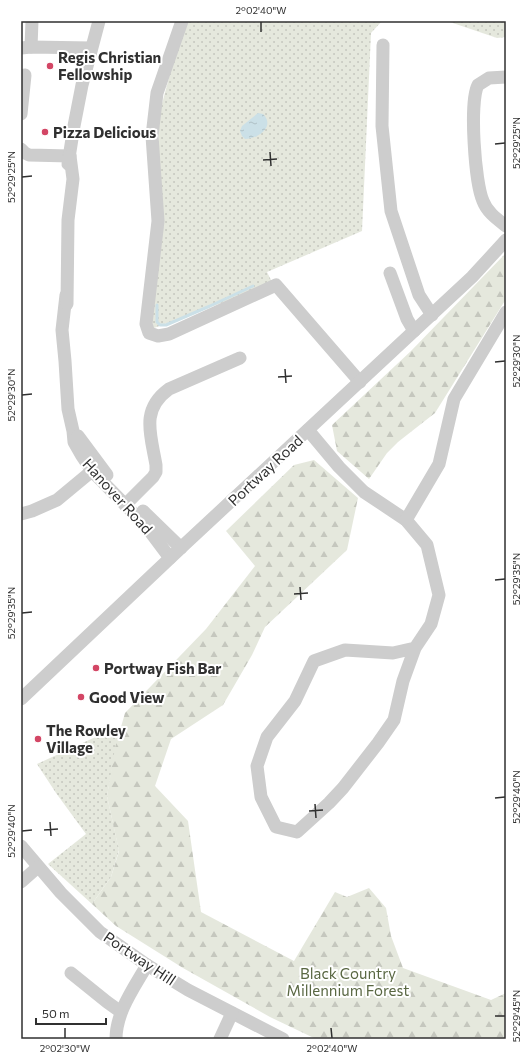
<svg xmlns="http://www.w3.org/2000/svg" width="527" height="1060" font-family="Commissioner,sans-serif">
<style>
.grass{fill:url(#grass-dots)}
.forest{fill:url(#forest-firs)}
.water{fill:url(#water-ripples)}
.lines{fill:none;stroke-linecap:round;stroke-linejoin:round}
.stream{stroke:#cbe0e7;stroke-width:3}
.minor{stroke:#cdcdcd;stroke-width:13}
.ticks{fill:none;stroke:#303030;stroke-width:1.5}
.poi-dot{fill:#d34665;stroke:#fff;stroke-width:1.5}
.labels{text-anchor:middle;dominant-baseline:central;stroke-width:4;stroke-linejoin:round;paint-order:stroke}
.poi-label{font-size:15px;font-weight:bold;fill:#303030;stroke:#fff;text-anchor:start}
.street-label{font-size:15px;fill:#303030;stroke:#fff}
.park-label{font-size:15px;fill:#596742;stroke:#fff}
.neatline{fill:none;stroke:#303030;stroke-width:1.5}
.ticks-label{font-size:10px;text-anchor:middle;fill:#303030}
</style>
<defs>
<pattern id="grass-dots" width="8" height="8" patternUnits="userSpaceOnUse"><rect width="8" height="8" fill="#e5e8dd"/><path d="M2 2h.1M6 6h.1" fill="none" stroke="#c5c7be" stroke-width="1.8" stroke-linecap="round"/></pattern>
<pattern id="forest-firs" width="22" height="20" patternUnits="userSpaceOnUse"><rect width="22" height="20" fill="#e5e8dd"/><path d="M5 1l3.5 6h-7zM16 11l3.5 6h-7z" fill="#c5c7be"/></pattern>
<pattern id="water-ripples" width="26" height="14" patternUnits="userSpaceOnUse"><rect width="26" height="14" fill="#cbe0e7"/><path d="M2 4q2-2 4 0t4 0M15 11q2-2 4 0t4 0" fill="none" stroke="#afc0c6"/></pattern>
</defs>
<rect width="100%" height="100%" fill="#fff"/>
<g class="grass">
<polygon points="187,21 382,21 371,33 362,231 267,272 273,284 154,328 148,319 160,111 176,52"/>
<polygon points="447,21 506,21 506,37 497,38"/>
<polygon points="102,734 118,737 107,796 119,850 111,877 92,904 48,864 86,834 56,793 37,764"/>
</g>
<g class="forest">
<polygon points="506,253 506,299 435,413 398,442 387,453 369,479 337,451 332,425 411,351"/>
<polygon points="314,460 358,498 347,550 265,627 252,655 223,705 171,739 155,786 188,821 201,912 294,961 335,892 347,897 369,888 386,908 391,936 403,968 491,1000 506,993 506,1039 316,1039 270,1017 183,968 116,926 92,904 111,877 119,851 107,796 115,748 125,713 206,629 255,566 226,531 294,465"/>
</g>
<path class="water" d="M 258,113 L 263,114 C 276,127 257,139 245,139 L 242,136 L 240,131 L 242,126 Z"/>
<g class="lines">
<polyline class="stream" points="157,305 157,322 160,325 166,325 210,306 253,286"/>
<g class="minor">
<polyline points="182,21 157,93 152,136 158,221 146,324 149,333 158,336 169,334 276,285 360,382"/>
<polyline points="383,45 382,126 391,211 419,295 432,315"/>
<polyline points="31,47 32,21"/>
<polyline points="21,48 31,47 91,48"/>
<path d="M 506,77 L 489,78 L 478,85 C 469,102 475,183 483,201 C 487,212 497,219 506,226"/>
<polyline points="21,114 25,75"/>
<polyline points="21,149 25,153 29,155 70,156"/>
<polyline points="68,164 74,126 82,85 99,21"/>
<polyline points="390,273 407,319 414,331"/>
<polyline points="66,295 62,330 65,361 68,409 73,431 74,442 82,456 92,471 146,526 170,558"/>
<polyline points="67,304 68,220 73,179 70,156"/>
<polyline points="308,430 339,467 364,492 406,520 427,545 439,595 431,624 415,648 403,681 394,720 378,743 343,788 329,803 297,832 276,827 261,797 257,766 267,737 295,701 314,661 345,650 393,653 415,648"/>
<polyline points="78,436 107,475"/>
<path d="M 125,505 L 153,477 L 156,472 L 156,465 C 151,435 140,410 169,389 L 240,358"/>
<polyline points="143,511 181,548"/>
<polyline points="21,514 32,511 57,500 98,466"/>
<polyline points="406,520 439,464 454,399 506,312"/>
<polyline points="21,699 185,544 472,277 506,240"/>
<polyline points="21,846 61,893 100,932 147,965 188,990 283,1039"/>
<polyline points="21,882 38,867"/>
<polyline points="71,973 107,1002 121,1012"/>
<path d="M 116,1039 C 116,1012 134,988 147,965"/>
<polyline points="220,1039 232,1013"/>
</g>
</g>
<path class="ticks" d="M 261,22 L 261,32M 495,144 L 505,143M 270,152 L 271,166M 263,160 L 277,159M 22,177 L 32,176M 495,362 L 505,361M 285,369 L 286,383M 278,377 L 292,376M 22,395 L 32,394M 495,580 L 505,579M 300,587 L 301,600M 294,594 L 308,593M 22,613 L 32,612M 495,798 L 505,797M 315,804 L 316,818M 309,811 L 323,810M 50,822 L 51,836M 44,830 L 58,829M 22,831 L 32,830M 495,1016 L 505,1016M 65,1028 L 65,1038M 331,1028 L 332,1038"/>
<g class="poi-dot">
<circle cx="50" cy="66" r="4"/>
<circle cx="45" cy="132" r="4"/>
<circle cx="96" cy="668" r="4"/>
<circle cx="81" cy="697" r="4"/>
<circle cx="38" cy="739" r="4"/>
</g>
<g class="labels">
<g class="poi-label">
<text x="58" y="57">Regis Christian<tspan x="58" dy="17">Fellowship</tspan></text>
<text x="53" y="132">Pizza Delicious</text>
<text x="104" y="668">Portway Fish Bar</text>
<text x="89" y="697">Good View</text>
<text x="46" y="730">The Rowley<tspan x="46" dy="17">Village</tspan></text>
</g>
<g class="street-label">
<text transform="translate(265 470) rotate(-43)">Portway Road</text>
<text transform="translate(118 496) rotate(48)">Hanover Road</text>
<text transform="translate(140 958) rotate(34)">Portway Hill</text>
</g>
<g class="park-label">
<text x="348" y="973">Black Country<tspan x="348" dy="17">Millennium Forest</tspan></text>
</g>
</g>
<rect width="527" height="1060" fill="none" stroke="#ffffff" stroke-width="44"/>
<path d="M36 1018v6h70v-6" fill="none" stroke="#303030" stroke-width="2"/>
<text x="42" y="1018" font-size="12" fill="#303030" stroke="#ffffff" stroke-width="3" paint-order="stroke">50 m</text>
<rect x="22" y="22" width="483" height="1016" class="neatline"/>
<g class="ticks-label">
<text x="261" y="14">2°02'40"W</text>
<text transform="translate(516 143) rotate(-90)" y="4">52°29'25"N</text>
<text transform="translate(11 177) rotate(-90)" y="4">52°29'25"N</text>
<text transform="translate(516 361) rotate(-90)" y="4">52°29'30"N</text>
<text transform="translate(11 395) rotate(-90)" y="4">52°29'30"N</text>
<text transform="translate(516 579) rotate(-90)" y="4">52°29'35"N</text>
<text transform="translate(11 613) rotate(-90)" y="4">52°29'35"N</text>
<text transform="translate(516 797) rotate(-90)" y="4">52°29'40"N</text>
<text transform="translate(11 831) rotate(-90)" y="4">52°29'40"N</text>
<text transform="translate(516 1016) rotate(-90)" y="4">52°29'45"N</text>
<text x="65" y="1052">2°02'30"W</text>
<text x="332" y="1052">2°02'40"W</text>
</g>
</svg>
